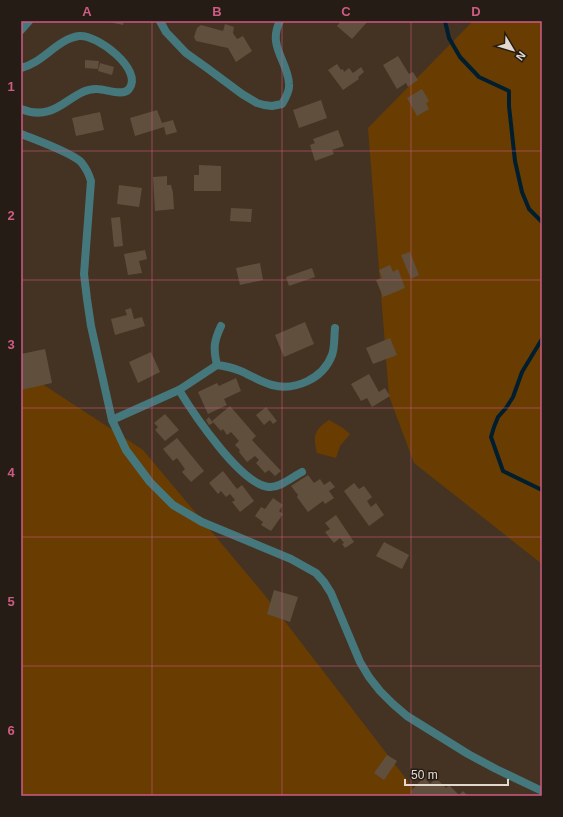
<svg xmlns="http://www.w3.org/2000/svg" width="563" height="817" font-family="Helvetica,sans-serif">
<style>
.green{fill:#693d02}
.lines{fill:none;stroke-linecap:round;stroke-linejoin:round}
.stream{stroke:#001e2e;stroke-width:4}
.building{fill:#614f3d}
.street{stroke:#45787d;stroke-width:8}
.grid{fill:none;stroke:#ce5b83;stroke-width:1;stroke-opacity:0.55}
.neatline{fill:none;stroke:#ce5b83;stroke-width:1.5}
.grid-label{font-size:13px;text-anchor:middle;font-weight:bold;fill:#ce5b83}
</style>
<rect width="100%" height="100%" fill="#432"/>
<g class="green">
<polygon points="473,21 542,21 542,564 414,463 389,396 368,128"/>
<polygon points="21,370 143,450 263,593 417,793 417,796 21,796"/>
<path d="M 329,420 L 343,428 L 350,434 L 340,446 L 336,458 L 317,453 C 313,436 314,430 329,420 Z"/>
</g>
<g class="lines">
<g class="stream">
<polyline points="445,21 449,38 460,57 479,77 509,91 509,106 515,161 522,192 529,209 542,222"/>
<polyline points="542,339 522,372 513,397 506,408 498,417 494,427 491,437 503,471 542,490"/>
</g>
</g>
<g class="building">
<polygon points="105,21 124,21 123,25"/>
<polygon points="341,21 368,21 352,39 337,26"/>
<polygon points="225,24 234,27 233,33 237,39 243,36 252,51 236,62 228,48 196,41 194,37 197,28 201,25 223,31"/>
<polygon points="398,56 409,74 413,72 418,80 408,87 406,83 397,89 383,65"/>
<polygon points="85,60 99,61 98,69 85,68"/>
<polygon points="100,63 114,67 112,75 98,71"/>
<polygon points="337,64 341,70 343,69 344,72 349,68 353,73 361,67 364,72 358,77 359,79 343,90 328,70"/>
<polygon points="422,89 429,101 426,103 429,109 417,116 407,98"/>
<polygon points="321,100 327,118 299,128 293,110"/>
<polygon points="157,110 162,123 173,120 177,132 166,135 164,127 135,136 130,118"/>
<polygon points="100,112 104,130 76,136 72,118"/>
<polygon points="338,130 344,146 332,150 334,154 315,161 310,145 315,143 313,139"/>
<polygon points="199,165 221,166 221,191 194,191 194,175 199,175"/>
<polygon points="167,176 167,185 171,185 173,193 174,209 155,211 153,177"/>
<polygon points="119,185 142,188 139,207 117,204"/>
<polygon points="231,208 252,209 251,222 230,221"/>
<polygon points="120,217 123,246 114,247 111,218"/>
<polygon points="145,250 147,259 139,261 142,273 128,275 124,254"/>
<polygon points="410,252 419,275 411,279 401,255"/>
<polygon points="260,263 263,280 240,285 236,268"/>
<polygon points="390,265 393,272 398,269 405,288 383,297 376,280 382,278 379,270"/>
<polygon points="312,268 315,277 289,286 286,277"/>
<polygon points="131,308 134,319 142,317 145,326 115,335 111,319 127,315 125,310"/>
<polygon points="305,322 314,344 284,357 275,335"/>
<polygon points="390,338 397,355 373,364 366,348"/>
<polygon points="45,349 52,383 21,390 21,354"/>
<polygon points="151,352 160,372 138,383 129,362"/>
<polygon points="369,374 379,392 385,388 390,396 372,407 367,398 361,401 351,384"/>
<polygon points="236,378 241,391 224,399 227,405 208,414 198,392 217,383 219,386"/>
<polygon points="230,406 256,436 252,440 281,471 275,476 269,470 265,473 256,463 259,460 255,456 247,462 239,452 240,450 235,445 239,441 231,432 227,435 223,429 221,431 212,421"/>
<polygon points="266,407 277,421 273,424 270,420 264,425 256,415"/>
<polygon points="165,414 179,430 165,441 155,430 158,427 154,423"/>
<polygon points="209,417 213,423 209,425 206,420"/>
<polygon points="177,438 204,471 191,482 182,472 185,469 177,458 173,461 163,449"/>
<polygon points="223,471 237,489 242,485 254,501 240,512 232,502 235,500 230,494 226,497 221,491 218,494 209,483"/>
<polygon points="308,475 314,483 320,479 324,485 330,481 335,487 329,491 334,498 325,504 323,501 308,512 297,497 298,495 291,486"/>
<polygon points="354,483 359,489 364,486 372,497 367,501 371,507 376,503 384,515 369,526 344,491"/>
<polygon points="273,498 283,505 279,511 283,514 271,531 261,525 263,522 255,516 261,507 265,509"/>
<polygon points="336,515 354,542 345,548 342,544 344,543 340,538 334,543 325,532 330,529 325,523"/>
<polygon points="384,542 409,555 402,569 376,556"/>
<polygon points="274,590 298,597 290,622 267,614"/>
<polygon points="387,755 397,761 384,780 374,773"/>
<polygon points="424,777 430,784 436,778 446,788 449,785 459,795 463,791 468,796 414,796 410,792"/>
</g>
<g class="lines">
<g class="street">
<path d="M 160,21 L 166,32 L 186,53 L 207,68 L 242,94 L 257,103 L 264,105 L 272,106 L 282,104 C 285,99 290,91 289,84 C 288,61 267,46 280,21"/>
<polyline points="21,30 29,21"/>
<path d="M 21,68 C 43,63 57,39 79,36 C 97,34 144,70 129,89 C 123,97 106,89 97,89 C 70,88 58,124 21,109"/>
<path d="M 21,134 C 36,140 70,152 81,162 C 86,168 89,174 91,181 L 84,274 L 87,299 L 91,326 L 112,420 L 126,450 L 150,482 L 173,505 L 202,522 L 291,559 L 316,573 L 324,582 L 331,593 L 360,662 L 369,677 L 380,691 L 393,704 L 407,716 L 468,754 L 496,769 L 542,791"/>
<path d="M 221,326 C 214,341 213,348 217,365 C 224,366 231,367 238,370 C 249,374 260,382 272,385 C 295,391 323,379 332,355 C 335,347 334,336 335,328"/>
<path d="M 179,390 C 193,413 241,485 269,487 C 280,488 292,477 302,472"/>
<polyline points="112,420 179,390 217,365"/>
</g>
</g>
<path class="grid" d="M 152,21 L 152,796M 282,21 L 282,796M 411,21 L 411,796M 21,151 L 542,151M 21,280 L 542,280M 21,408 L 542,408M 21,537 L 542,537M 21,666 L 542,666"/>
<rect width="563" height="817" fill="none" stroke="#251d15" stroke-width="44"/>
<g transform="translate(513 50) rotate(128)" stroke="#251d15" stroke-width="3" paint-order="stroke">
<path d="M0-3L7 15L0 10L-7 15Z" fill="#e3d8ce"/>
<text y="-6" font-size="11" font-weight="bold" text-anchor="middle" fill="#e3d8ce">N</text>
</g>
<path d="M405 779v6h103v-6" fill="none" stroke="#e3d8ce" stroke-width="2"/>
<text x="411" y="779" font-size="12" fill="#e3d8ce" stroke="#251d15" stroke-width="3" paint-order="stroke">50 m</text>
<rect x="22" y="22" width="519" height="773" class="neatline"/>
<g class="grid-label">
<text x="87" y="16">A</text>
<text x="217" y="16">B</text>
<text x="346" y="16">C</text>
<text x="476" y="16">D</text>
<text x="11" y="91">1</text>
<text x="11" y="220">2</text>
<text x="11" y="349">3</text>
<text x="11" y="477">4</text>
<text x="11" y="606">5</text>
<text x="11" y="735">6</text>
</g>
</svg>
